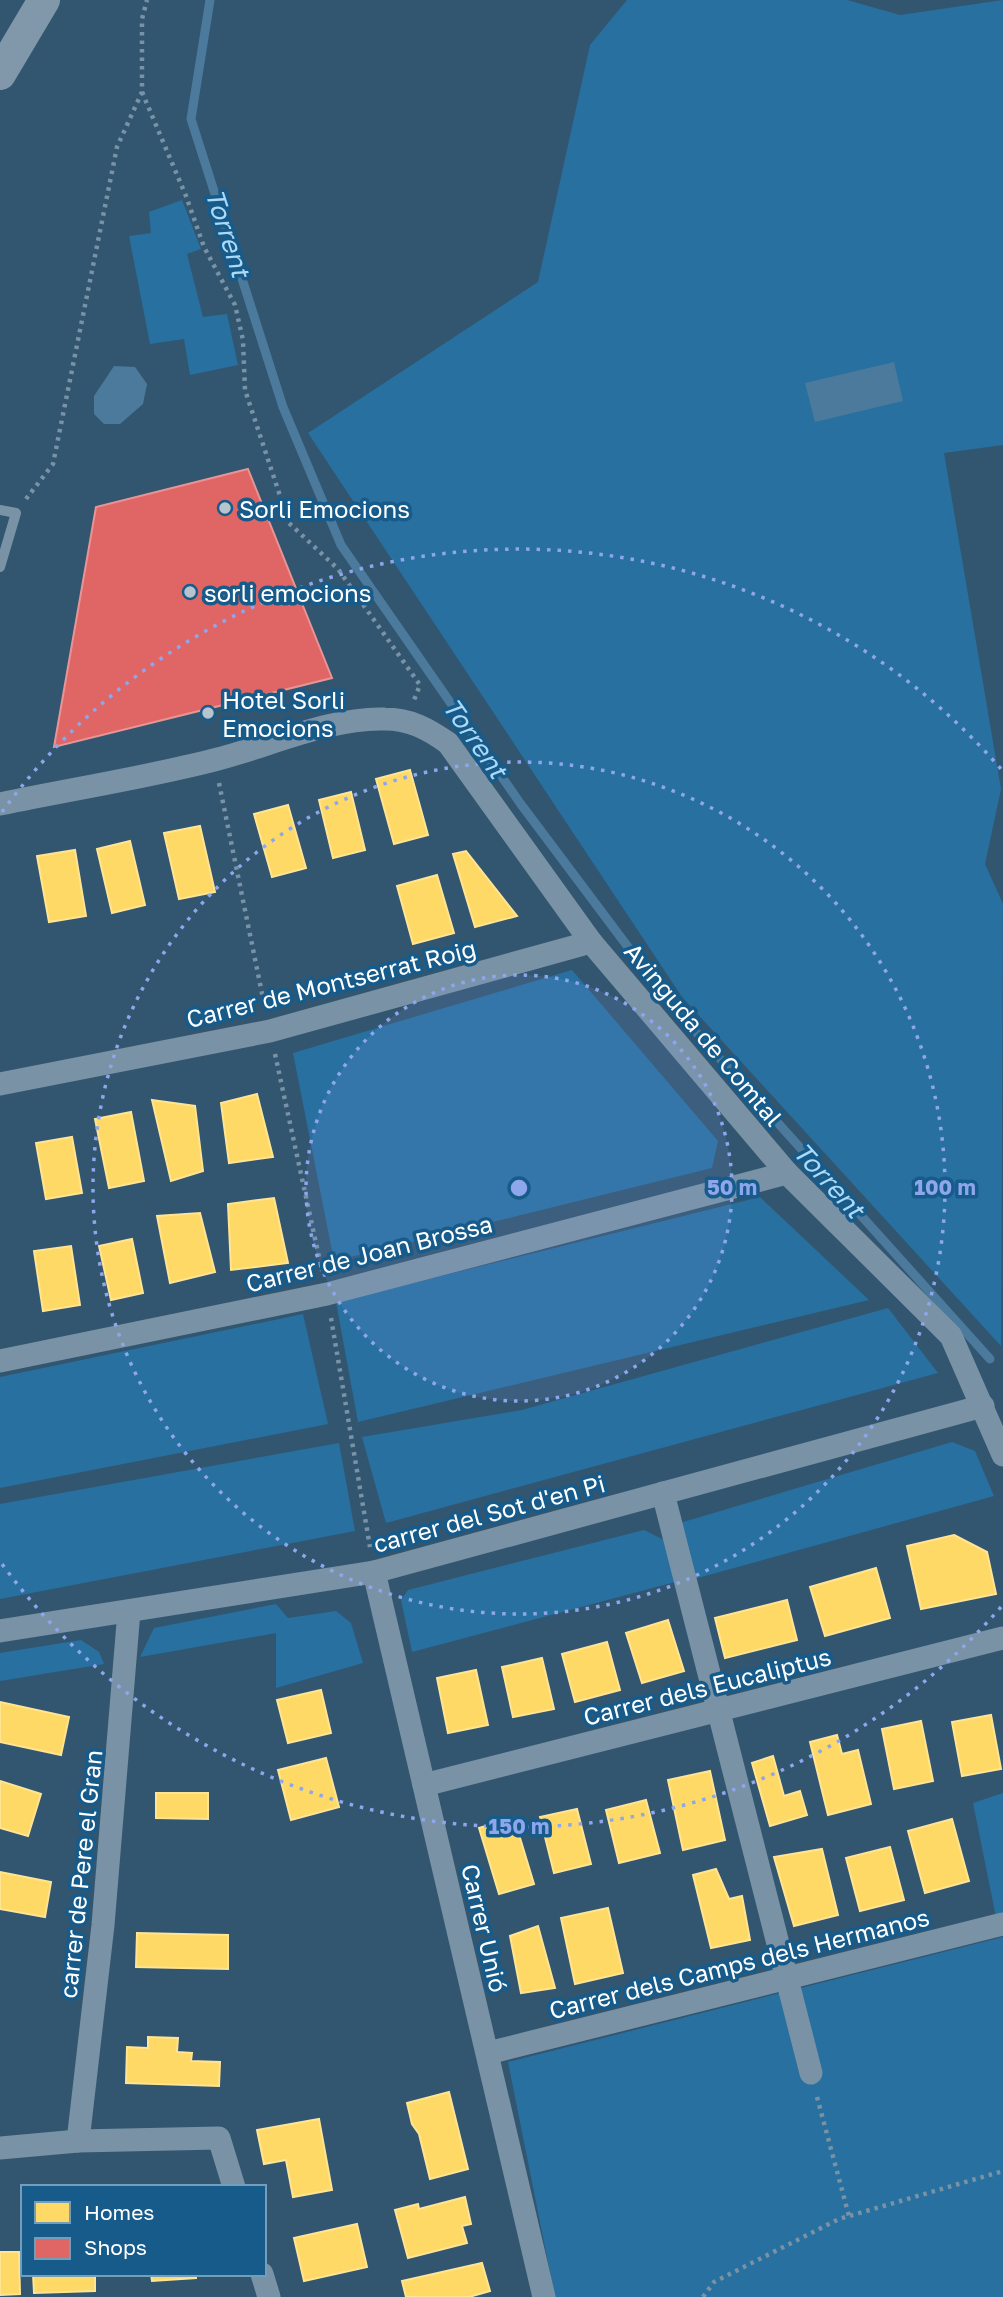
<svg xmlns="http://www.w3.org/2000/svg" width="1003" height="2297" font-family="'Golos Text',sans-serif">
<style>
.green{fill:#2870a0}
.water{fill:#4b7a9c}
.homes{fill:#ffd966;stroke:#ffe494;stroke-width:2}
.shops{fill:#e06666;stroke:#e99494;stroke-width:2}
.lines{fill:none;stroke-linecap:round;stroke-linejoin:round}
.stream{stroke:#4b7a9c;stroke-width:9}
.path{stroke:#7992a5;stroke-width:4.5;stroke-dasharray:3.5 5;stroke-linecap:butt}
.lane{stroke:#7992a5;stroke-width:10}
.street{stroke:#7992a5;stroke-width:23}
.secondary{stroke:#8098aa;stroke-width:32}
.ring{fill:none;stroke:#8ea6ec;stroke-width:3.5;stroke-dasharray:3.5 7}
.poi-dot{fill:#b7c4cd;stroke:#175b8b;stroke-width:2.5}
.labels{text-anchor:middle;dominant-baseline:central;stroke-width:7;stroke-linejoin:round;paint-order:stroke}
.poi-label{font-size:24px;fill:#fff;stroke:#175b8b;text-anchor:start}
.street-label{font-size:24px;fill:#fff;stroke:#175b8b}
.water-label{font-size:26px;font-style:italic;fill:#acd9f6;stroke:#175b8b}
.centre{fill:#8ea6ec;stroke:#175b8b;stroke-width:3.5}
.ring-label{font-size:21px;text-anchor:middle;font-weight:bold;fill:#8ea6ec;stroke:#175b8b;stroke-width:7;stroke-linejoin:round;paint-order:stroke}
</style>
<rect width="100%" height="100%" fill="#325670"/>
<g class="green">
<polygon points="627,0 847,0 900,15 1003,0 1003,445 944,453 1001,789 985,864 1003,904 1001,1346 682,997 308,433 538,282 590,45"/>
<polygon points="182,200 201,249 187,254 203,317 227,314 238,365 190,375 184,339 150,344 129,236 151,233 149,212"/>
<polygon points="572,970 718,1141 712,1168 334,1261 293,1053"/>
<polygon points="760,1197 869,1300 358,1422 336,1302"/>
<polygon points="888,1308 938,1373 386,1523 362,1437 522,1410"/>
<polygon points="303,1314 328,1424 0,1488 0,1377"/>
<polygon points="952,1442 975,1451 994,1496 694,1579 680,1523"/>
<polygon points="339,1443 355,1531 0,1599 0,1504"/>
<polygon points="644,1530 664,1540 675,1582 412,1652 401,1600 408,1590"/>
<polygon points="276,1604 288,1618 336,1611 351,1623 363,1663 276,1688 276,1633 140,1657 154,1628"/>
<polygon points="81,1640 99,1652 104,1664 0,1681 0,1653"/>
<polygon points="1003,1793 1003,1915 996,1917 973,1803"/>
<polygon points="1003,1937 1003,2297 555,2297 508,2062"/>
</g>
<g class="water">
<polygon points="894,362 903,401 815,422 805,383"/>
<polygon points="114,366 135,367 147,384 143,404 120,424 104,424 94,414 94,396"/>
</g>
<g class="homes">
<polygon points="410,770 428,835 394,844 376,779"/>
<polygon points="351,792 365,850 333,858 319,800"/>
<polygon points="288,805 306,868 272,877 254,814"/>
<polygon points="200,826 215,892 179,899 164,833"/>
<polygon points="130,841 145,905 112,913 97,849"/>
<polygon points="75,850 86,916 49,922 37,856"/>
<polygon points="466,851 517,916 475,927 453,854"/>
<polygon points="437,875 454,933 413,944 397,886"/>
<polygon points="257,1094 273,1157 229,1163 221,1103"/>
<polygon points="152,1100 195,1106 203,1171 171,1181"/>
<polygon points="131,1112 144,1181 109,1188 95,1119"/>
<polygon points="72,1137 82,1193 46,1199 36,1143"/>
<polygon points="274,1198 288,1263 231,1270 228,1204"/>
<polygon points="200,1213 215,1272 170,1283 157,1216"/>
<polygon points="132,1239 143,1293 111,1300 99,1246"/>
<polygon points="71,1246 80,1305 43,1311 34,1251"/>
<polygon points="954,1535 987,1552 996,1594 921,1609 907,1546"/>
<polygon points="876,1568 890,1618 825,1636 810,1587"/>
<polygon points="787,1600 797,1640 725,1658 715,1618"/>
<polygon points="668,1620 684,1671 642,1683 626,1633"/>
<polygon points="607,1642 620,1690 575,1702 562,1654"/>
<polygon points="542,1658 554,1709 513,1717 502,1667"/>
<polygon points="476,1670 488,1725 448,1733 437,1678"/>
<polygon points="321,1690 331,1733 288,1743 277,1700"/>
<polygon points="0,1702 69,1717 61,1755 0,1742"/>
<polygon points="991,1715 1001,1769 962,1776 952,1722"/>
<polygon points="921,1721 933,1781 894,1789 882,1729"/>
<polygon points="837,1735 842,1754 858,1750 871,1804 828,1815 810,1742"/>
<polygon points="773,1756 784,1796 800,1791 807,1815 770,1826 752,1763"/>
<polygon points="326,1758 339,1807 291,1820 278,1770"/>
<polygon points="710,1771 725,1840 683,1850 668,1780"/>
<polygon points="0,1781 41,1794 28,1836 0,1828"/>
<polygon points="156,1793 208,1793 208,1819 156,1818"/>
<polygon points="646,1800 660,1853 619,1863 606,1810"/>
<polygon points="577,1809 591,1864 554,1873 540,1817"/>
<polygon points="514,1818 534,1884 499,1894 479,1828"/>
<polygon points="952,1819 969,1881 925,1893 908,1831"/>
<polygon points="890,1847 904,1900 860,1911 846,1858"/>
<polygon points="822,1849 838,1915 794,1926 774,1857"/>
<polygon points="716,1869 729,1899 742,1896 750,1940 711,1948 693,1875"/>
<polygon points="0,1872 51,1882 45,1917 0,1909"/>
<polygon points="608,1908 623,1973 575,1984 561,1918"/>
<polygon points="538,1926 555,1988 521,1993 510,1936"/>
<polygon points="137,1933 228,1935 228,1969 136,1967"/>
<polygon points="148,2037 178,2038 177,2052 192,2053 191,2061 220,2062 219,2086 126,2083 127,2047 148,2048"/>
<polygon points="449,2092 468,2169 430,2179 419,2134 412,2124 407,2103"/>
<polygon points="319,2119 332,2190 293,2197 286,2160 264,2164 257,2130"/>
<polygon points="465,2197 471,2224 462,2226 467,2243 408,2258 395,2210 418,2204 419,2209"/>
<polygon points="357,2224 367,2267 304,2281 294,2238"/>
<polygon points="0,2252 19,2252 20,2294 0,2295"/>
<polygon points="482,2263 490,2291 469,2297 406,2297 402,2281"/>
<polygon points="33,2274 95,2274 95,2291 34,2293"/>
<polygon points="151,2274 196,2274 196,2278 152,2281"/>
</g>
<polygon class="shops" points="248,469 332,678 54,747 96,507"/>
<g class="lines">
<polyline class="stream" points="210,0 191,119 283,407 341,545 520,803 670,1003 990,1359"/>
<g class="path">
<polyline points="142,92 186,196 204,247 235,305 243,340 245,390 289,523 338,569 420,685 414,700"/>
<polyline points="26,499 53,464 117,147 142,92 142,19 147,0"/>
<polyline points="219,783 265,1008"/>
<polyline points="275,1054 322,1271"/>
<polyline points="331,1318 370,1547"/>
<polyline points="817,2097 849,2216"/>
<polyline points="703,2297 714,2282 839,2219 1003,2171"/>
</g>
<polyline class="lane" points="0,510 16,513 0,567"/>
<g class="street">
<path d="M 0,804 C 71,789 144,778 214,760 C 267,747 330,717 385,719 C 410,719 428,729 448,743 L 591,942 L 787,1173 L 951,1336 L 1003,1455"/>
<polyline points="0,1084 270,1031 591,942"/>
<polyline points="0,1361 327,1294 787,1173"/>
<polyline points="663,1493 811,2073"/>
<polyline points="374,1572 544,2297"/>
<polyline points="0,1631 374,1572 983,1406"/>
<polyline points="424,1785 1003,1638"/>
<polyline points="488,2053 1003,1924"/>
<polyline points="78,2141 103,1925 129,1611"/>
<polyline points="0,2148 78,2141 219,2138 234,2187"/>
<polyline points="262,2274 269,2297"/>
</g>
<polyline class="secondary" points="0,74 44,0"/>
</g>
<circle cx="519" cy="1188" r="213" fill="#8ea6ec" fill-opacity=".12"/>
<g class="ring">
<circle cx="519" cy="1188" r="213"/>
<circle cx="519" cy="1188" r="426"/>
<path d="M1001 1607A639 639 0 0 1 2 1564M2 812A639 639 0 0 1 1001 769"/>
</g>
<g class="poi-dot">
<circle cx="225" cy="508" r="7"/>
<circle cx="190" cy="592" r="7"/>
<circle cx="208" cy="713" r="7"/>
</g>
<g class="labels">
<g class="poi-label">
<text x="239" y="508">Sorli Emocions</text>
<text x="204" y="592">sorli emocions</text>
<text x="222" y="699">Hotel Sorli<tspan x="222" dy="28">Emocions</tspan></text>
</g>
<g class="street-label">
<text transform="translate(331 983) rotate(-14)">Carrer de Montserrat Roig</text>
<text transform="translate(704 1034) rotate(50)">Avinguda de Comtal</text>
<text transform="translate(369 1253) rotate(-14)">Carrer de Joan Brossa</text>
<text transform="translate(489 1513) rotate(-15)">carrer del Sot d'en Pi</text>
<text transform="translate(707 1686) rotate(-14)">Carrer dels Eucaliptus</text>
<text transform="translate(80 1874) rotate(-84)">carrer de Pere el Gran</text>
<text transform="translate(485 1928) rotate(77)">Carrer Unió</text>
<text transform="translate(739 1963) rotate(-14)">Carrer dels Camps dels Hermanos</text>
</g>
<g class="water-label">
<text transform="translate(228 233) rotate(72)">Torrent</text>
<text transform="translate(475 738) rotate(55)">Torrent</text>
<text transform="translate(829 1180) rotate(48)">Torrent</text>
</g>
</g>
<circle cx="519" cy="1188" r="10" class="centre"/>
<g class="ring-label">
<text x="732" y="1195">50 m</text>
<text x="945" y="1195">100 m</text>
<text x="519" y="1834">150 m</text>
</g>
<rect x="21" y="2185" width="245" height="91" fill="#175b8b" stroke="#749db9" stroke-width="2"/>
<rect x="35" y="2202" width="35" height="21" fill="#ffd966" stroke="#749db9" stroke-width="2"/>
<text x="84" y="2220" font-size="21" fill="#ffffff">Homes</text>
<rect x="35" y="2238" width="35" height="21" fill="#e06666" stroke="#749db9" stroke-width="2"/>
<text x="84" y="2255" font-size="21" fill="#ffffff">Shops</text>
</svg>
